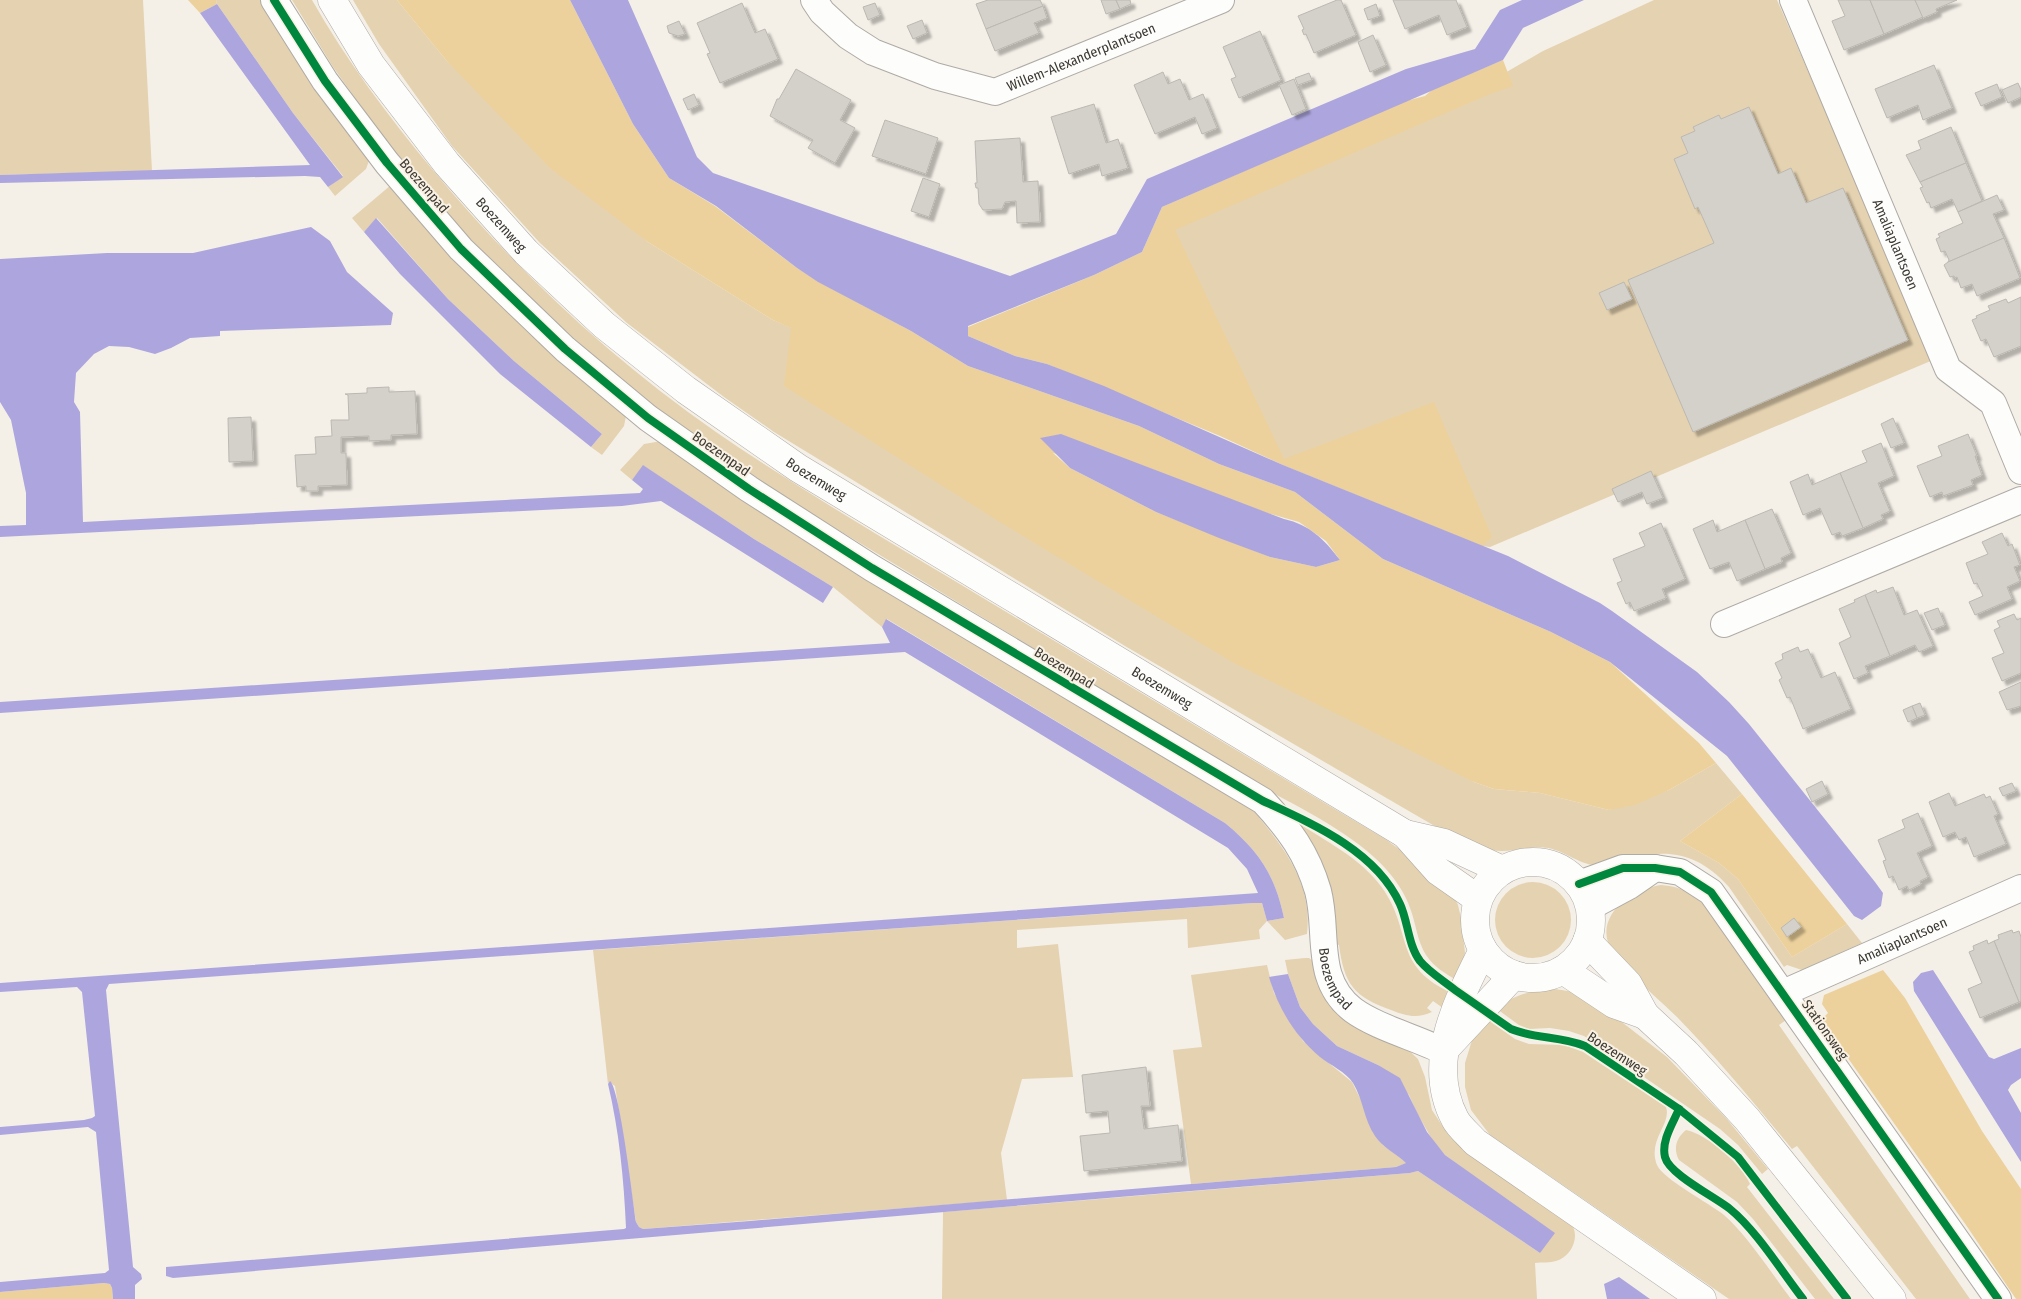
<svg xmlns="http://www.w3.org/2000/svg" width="2021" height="1299" font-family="'Fira Sans Condensed',sans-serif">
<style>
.green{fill:#e5d2b0}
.forest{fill:#ecd19c;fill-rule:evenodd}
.water{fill:#ada6de}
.building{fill:#d4d1cb;stroke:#bbb8b2;filter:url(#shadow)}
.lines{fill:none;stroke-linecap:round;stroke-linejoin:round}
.street-casing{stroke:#aeaaa4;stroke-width:28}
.secondary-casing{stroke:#aeaaa4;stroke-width:29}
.street{stroke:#fdfdfc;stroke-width:26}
.secondary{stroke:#fdfdfc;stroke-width:28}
.cycleway-casing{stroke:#f9f1e3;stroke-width:11}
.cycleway{stroke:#00873e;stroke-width:8}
.labels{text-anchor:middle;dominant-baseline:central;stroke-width:4;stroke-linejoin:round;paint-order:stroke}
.street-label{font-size:14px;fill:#3c3934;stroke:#f9f1e3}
</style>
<defs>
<filter id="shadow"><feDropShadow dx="4.5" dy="4.5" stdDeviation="1" flood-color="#0004"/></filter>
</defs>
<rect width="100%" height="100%" fill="#f4f0e8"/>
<g class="green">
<polygon points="0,0 143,0 152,171 0,175"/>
<polygon points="216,0 265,0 370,158 366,169 335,196 328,187 343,176 293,113 217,4"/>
<path d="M 292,0 L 312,0 C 346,60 388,116 432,169 C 516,270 608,357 716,432 C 805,493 900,548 993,604 C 1123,682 1254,761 1385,839 L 1409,856 L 1453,895 L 1458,905 L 1461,918 L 1465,953 L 1458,981 C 1446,974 1434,967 1426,955 C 1417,941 1416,923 1410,908 C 1406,896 1399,885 1391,875 C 1363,839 1306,811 1266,789 L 769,488 L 635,394 L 490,262 L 429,195 L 386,141 L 333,67 Z"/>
<path d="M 353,0 L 397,0 L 446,60 L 648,242 L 773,320 L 792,328 L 1474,782 L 1494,789 L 1540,793 L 1609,810 L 1669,790 L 1716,763 L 1742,794 L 1680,841 L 1719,863 L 1738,879 L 1792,957 L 1847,924 L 1862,943 L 1802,970 L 1787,965 L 1784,967 L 1729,887 C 1687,841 1652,852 1599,866 C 1580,865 1567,852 1548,848 C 1532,845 1517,851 1502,851 C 1486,851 1472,844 1457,839 L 1125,646 L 774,432 L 724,397 L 627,323 L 540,243 L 452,146 L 379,44 Z"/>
<polygon points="1654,0 1777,0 1933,360 1490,547 1482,546 1281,464 1169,225 1503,74 1543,51"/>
<path d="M 391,185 C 459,272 541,346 626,416 L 624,426 L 602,455 L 591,447 L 602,434 L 514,361 L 448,299 L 377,218 L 364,232 L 352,218 Z"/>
<path d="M 662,441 L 1251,808 C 1282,845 1313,882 1307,934 L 1285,940 L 1267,921 L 1259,930 L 1260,939 L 1188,948 L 1187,919 L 1017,930 L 1017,948 L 1058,944 L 1073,1077 L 1022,1079 L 1001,1153 L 1007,1200 L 643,1229 L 639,1227 L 636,1222 L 615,1086 L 609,1082 L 608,1084 L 593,950 L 1253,903 L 1262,903 L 1267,921 L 1284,918 C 1275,875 1259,851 1225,823 L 887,619 L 882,627 L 833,587 L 754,539 L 644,466 L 632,480 L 620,470 L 644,444 Z"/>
<path d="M 1301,825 C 1331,844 1365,861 1385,892 C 1412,934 1394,967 1452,993 L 1443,1008 L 1433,1001 L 1427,1008 L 1432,1012 C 1417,1019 1406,1016 1391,1010 C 1354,997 1344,984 1339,945 L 1336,944 L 1320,858 Z"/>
<circle cx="1533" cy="920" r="38"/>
<path d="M 1661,885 C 1679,886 1692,893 1705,904 L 1786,1020 L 1779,1025 L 1970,1299 L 1916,1299 L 1797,1146 L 1792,1149 C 1755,1104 1718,1059 1677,1017 C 1659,999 1619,967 1609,945 C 1596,913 1634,889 1661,885 Z"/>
<path d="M 1305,958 L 1309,958 L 1313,961 L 1418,1059 L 1425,1077 L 1432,1110 L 1447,1133 L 1468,1154 L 1572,1225 C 1580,1238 1571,1257 1556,1261 C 1550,1263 1542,1262 1535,1263 L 1537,1299 L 942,1299 L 943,1212 L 1410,1173 L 1418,1171 L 1540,1253 L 1494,1191 L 1445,1155 L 1433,1141 L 1417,1113 L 1409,1095 L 1378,1065 L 1337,1046 L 1313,1024 L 1300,1007 L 1288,974 L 1285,960 Z"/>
<polygon points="1267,965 1274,993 1303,1041 1319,1055 1352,1082 1383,1145 1407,1163 1396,1167 1191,1184 1173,1050 1202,1047 1191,975"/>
<path d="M 1555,989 L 1574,992 L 1592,999 L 1667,1057 L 1726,1118 L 1768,1169 L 1762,1174 L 1738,1145 L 1720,1129 L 1584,1036 L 1569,1031 L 1550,1028 L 1529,1029 L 1519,1025 L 1497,1009 C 1518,992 1529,992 1555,989 Z"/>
<path d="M 1488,1020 L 1515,1039 L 1529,1044 L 1564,1045 L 1583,1052 L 1666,1107 C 1672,1124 1647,1140 1657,1165 C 1663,1179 1709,1203 1724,1215 C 1747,1235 1772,1274 1791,1299 L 1729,1299 L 1490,1135 L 1471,1110 L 1465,1087 L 1465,1063 L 1473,1037 Z"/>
<path d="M 1686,1130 C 1707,1134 1742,1165 1750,1184 L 1747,1187 L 1834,1299 L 1815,1299 L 1753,1219 L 1737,1202 L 1679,1160 C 1673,1149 1676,1138 1686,1130 Z"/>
</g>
<g class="forest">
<polygon points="188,0 216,0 217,4 200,13"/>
<path d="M 397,0 L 570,0 L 633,124 L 669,178 L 715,206 L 797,268 L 819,282 L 911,331 L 968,366 L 1139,426 L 1219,464 L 1295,492 L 1383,559 L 1551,632 L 1610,662 L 1699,743 L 1716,763 L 1669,790 L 1635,805 L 1609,810 L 1540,793 L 1494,789 L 1474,782 L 1234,663 L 1000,522 L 784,386 L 791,328 L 773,320 L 648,242 L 550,168 L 446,60 ZM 1053,453 L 1299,522 L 1326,541 L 1340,560 L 1316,567 L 1270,557 L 1156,512 L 1070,468 Z"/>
<polygon points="1503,60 1513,86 1490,94 1175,230 1284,459 1434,402 1492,537 1482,546 1283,465 1220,436 1047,364 1015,356 968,336 968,327 1094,275 1142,252 1162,207 1402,102 1425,96 1433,89"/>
<polygon points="1742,794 1847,924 1792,957 1738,879 1719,863 1680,841"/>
<polygon points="1883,970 1905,998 1982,1131 2021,1189 2021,1299 2016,1299 1966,1225 1821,1020 1828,1013 1822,1004 1824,995"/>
<polygon points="104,1283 110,1284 112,1288 113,1299 0,1299 0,1292"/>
</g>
<g class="water">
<polygon points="570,0 628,0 697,157 713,173 1010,276 1116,234 1147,179 1406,69 1475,49 1500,10 1522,0 1584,0 1523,28 1503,60 1162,207 1142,252 1094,275 968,326 968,336 1015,356 1047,364 1104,386 1283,465 1508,556 1600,603 1612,611 1697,672 1729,702 1749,724 1875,882 1883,893 1881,906 1862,920 1854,916 1727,756 1610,662 1551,632 1383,559 1295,492 1219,464 1139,426 968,366 911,331 818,282 797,268 716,206 669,178 633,124"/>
<polygon points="217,4 293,113 343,177 328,187 320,177 305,176 0,183 0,175 310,165 200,13"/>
<polygon points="376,218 448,299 514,361 602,434 591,447 500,374 400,274 364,232"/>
<polygon points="311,227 330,241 347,272 393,313 391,325 220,331 220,336 190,338 171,348 155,354 129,347 109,346 94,354 76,373 74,402 80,412 83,522 640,493 643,489 632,480 643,465 754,539 833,587 823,603 661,501 622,506 0,537 0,526 26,525 26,493 11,420 0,402 0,259 107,253 193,253"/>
<path d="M 1061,434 L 1284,519 C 1310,525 1324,539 1340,560 L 1316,567 L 1270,557 L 1219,538 L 1156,512 L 1070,468 L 1040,438 Z"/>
<path d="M 886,619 L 1225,823 C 1259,851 1275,875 1284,918 L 1267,921 L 1262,903 L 1253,903 L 109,984 L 106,990 L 133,1267 L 141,1274 L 142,1279 L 135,1285 L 135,1299 L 113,1299 L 112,1288 L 110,1284 L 104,1283 L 0,1292 L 0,1282 L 105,1273 L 109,1270 L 96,1132 L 88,1127 L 0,1135 L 0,1127 L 84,1120 L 92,1118 L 95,1116 L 82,992 L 77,987 L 0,992 L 0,983 L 1258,893 L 1247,869 L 1228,848 L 905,652 L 0,713 L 0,702 L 890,643 L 882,627 Z"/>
<polygon points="1933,970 1989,1057 1994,1059 2021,1048 2021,1078 2011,1085 2008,1090 2021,1113 2021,1162 1914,991 1913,982 1921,973"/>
<path d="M 1288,974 L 1300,1007 L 1313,1024 L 1337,1046 L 1378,1065 L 1400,1078 L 1427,1132 L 1445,1155 L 1555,1233 L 1540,1253 L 1418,1171 L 1410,1173 L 1143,1195 L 173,1278 L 166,1276 L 166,1267 L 624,1229 L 626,1228 C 624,1180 619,1130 608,1084 L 610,1081 C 620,1089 633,1202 636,1222 L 639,1227 L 643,1229 L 750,1221 L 1396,1167 L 1406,1163 C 1397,1154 1383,1148 1375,1136 C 1364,1120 1363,1099 1353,1083 C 1346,1072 1330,1065 1320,1057 C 1295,1036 1278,1008 1269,977 Z"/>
<polygon points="1619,1277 1650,1299 1607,1299 1604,1284"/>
</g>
<g class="building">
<polygon points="988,0 1040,0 1043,6 986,29 976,4"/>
<polygon points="1101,0 1116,0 1120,9 1106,14"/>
<polygon points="1116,0 1130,0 1131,4 1120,9"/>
<polygon points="1337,0 1341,0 1356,35 1314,53 1306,34 1304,35 1302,30 1304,29 1298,16"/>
<polygon points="1393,0 1456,0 1467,27 1447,35 1439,15 1405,29"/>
<polygon points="1838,0 1870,0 1884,34 1844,50 1832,21 1845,16"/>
<polygon points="1870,0 1915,0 1923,17 1884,34"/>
<polygon points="1915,0 1957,0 1936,9 1937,12 1923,18"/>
<polygon points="742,3 755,33 765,29 778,59 720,83 707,54 710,53 697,23"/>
<polygon points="875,3 880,15 868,20 863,7"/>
<polygon points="1376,4 1380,16 1368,20 1364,9"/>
<polygon points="1043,6 1047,18 1034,23 1039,33 995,51 986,29"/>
<polygon points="922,20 927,33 913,39 907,26"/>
<polygon points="679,21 685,34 678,36 669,33 667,26"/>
<polygon points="1260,31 1281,80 1239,98 1231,79 1236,77 1223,47"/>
<polygon points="1373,35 1386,65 1370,72 1358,42"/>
<polygon points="1934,65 1952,108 1923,120 1918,105 1887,118 1875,89"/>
<polygon points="796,69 851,100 840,120 855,128 835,163 808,148 813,140 770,116 777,99 779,99"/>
<polygon points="1163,72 1168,84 1180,79 1189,100 1203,94 1217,128 1202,134 1195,117 1155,134 1134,85"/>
<polygon points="1309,73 1312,80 1298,85 1295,78"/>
<polygon points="1294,79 1306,109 1292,115 1279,85"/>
<polygon points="2018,83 2021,90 2021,97 2008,103 2002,90"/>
<polygon points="1997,84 2002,97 1981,106 1975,93"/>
<polygon points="694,94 699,105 688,110 683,99"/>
<polygon points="1094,104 1106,143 1118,139 1128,168 1102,176 1099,164 1069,174 1051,117"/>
<polygon points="1749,107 1778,174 1791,168 1806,203 1843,188 1908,340 1693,432 1628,280 1714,243 1698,207 1695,209 1674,159 1688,153 1681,137 1695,131 1693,127 1719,115 1721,119"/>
<polygon points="885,120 938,138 926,174 872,156"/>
<polygon points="1951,127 1966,163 1920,182 1906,155 1921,149 1918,141"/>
<polygon points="1020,138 1023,182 1038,181 1040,222 1017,223 1016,201 1005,202 1002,209 983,210 979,204 978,188 976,188 975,183 977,183 975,141"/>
<polygon points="1966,163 1982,201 1958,212 1952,199 1931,208 1929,202 1927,203 1920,188 1923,187 1920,182"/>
<polygon points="923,178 940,184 929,217 911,211"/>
<polygon points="1997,195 2004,210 1993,214 2004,238 1948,262 1949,260 1945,251 1941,252 1936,239 1940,237 1938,234 1963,223 1958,212"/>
<polygon points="2004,238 2020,278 1977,296 1972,284 1961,288 1957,277 1955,278 1954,276 1950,277 1944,265 1948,262"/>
<polygon points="1624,282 1632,299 1607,310 1599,293"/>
<polygon points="2021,297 2021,346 1994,357 1986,339 1981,341 1972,320 1977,318 1976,316 1990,310 1988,306 2006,299 2008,303"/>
<polygon points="389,387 389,392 415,391 417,434 391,435 391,440 369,441 369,436 341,437 341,453 346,453 347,485 318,486 318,491 306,491 306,486 297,487 295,455 316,454 315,437 332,436 331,420 349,420 348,395 345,394 367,393 367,388"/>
<polygon points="251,417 253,461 229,462 228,418"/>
<polygon points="1893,418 1904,443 1891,448 1881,424"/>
<polygon points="1968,434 1977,456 1975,456 1982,475 1971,480 1973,485 1943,496 1942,492 1930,497 1917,466 1942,456 1938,446"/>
<polygon points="1881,443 1894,476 1878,483 1890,511 1881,515 1883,519 1863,528 1840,473 1867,462 1862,451"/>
<polygon points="1651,471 1663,498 1647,504 1642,492 1618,502 1612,489"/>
<polygon points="1840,473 1863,528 1842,536 1840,532 1832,535 1820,508 1803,515 1790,482 1808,474 1812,485"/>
<polygon points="1772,509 1791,553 1781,558 1782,562 1765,569 1745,520"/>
<polygon points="1713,520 1717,532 1745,520 1765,569 1737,581 1729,562 1710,569 1693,529"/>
<polygon points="1661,523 1685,579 1662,589 1666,598 1634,611 1630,602 1626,604 1617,583 1622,581 1613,559 1645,546 1639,533"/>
<polygon points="2002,533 2008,546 2012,544 2020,565 2014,567 2020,581 2007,587 2012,599 1975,615 1969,602 1983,596 1977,583 1974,584 1966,563 1988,554 1982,542"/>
<polygon points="1893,587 1904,615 1917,610 1933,646 1919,652 1915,645 1890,656 1865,595 1876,590 1877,593"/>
<polygon points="1865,595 1890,656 1865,666 1868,673 1854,679 1839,643 1851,637 1839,609 1855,602 1854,600"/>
<polygon points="1938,608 1945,625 1932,630 1924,613"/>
<polygon points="2014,614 2017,620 2021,618 2021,673 2002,681 1992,658 2004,653 1994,630 2000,627 1997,621"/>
<polygon points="1798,647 1800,652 1808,649 1821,678 1835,672 1851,709 1803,729 1790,697 1787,698 1779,680 1782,678 1775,663 1783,659 1782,654"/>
<polygon points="2021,682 2021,706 2007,710 1999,692"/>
<polygon points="1920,703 1925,715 1917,718 1912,706"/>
<polygon points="1912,706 1917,718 1908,722 1903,710"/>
<polygon points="1822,781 1828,794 1812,802 1806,789"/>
<polygon points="2012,783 2016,791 2003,796 1999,788"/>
<polygon points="1949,793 1955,806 1984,794 1986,798 1990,796 1998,814 1994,816 2006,844 1974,857 1966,837 1959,840 1955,832 1943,837 1929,802"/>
<polygon points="1918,813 1932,846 1917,853 1928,877 1920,881 1921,884 1909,890 1907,886 1899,890 1893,876 1889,878 1883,861 1886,860 1878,840 1905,828 1902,820"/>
<polygon points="1794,918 1801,927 1787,937 1781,928"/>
<polygon points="2012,930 2013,933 2019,931 2021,937 2021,1001 2019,1002 1994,941 1999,939 1998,935"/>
<polygon points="1987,940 1988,944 1994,941 2019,1002 1980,1018 1968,989 1982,983 1969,952 1974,950 1973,946"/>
<polygon points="1146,1067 1150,1106 1141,1106 1144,1129 1178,1125 1182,1161 1084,1171 1080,1136 1110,1133 1108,1111 1086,1113 1082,1075"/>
</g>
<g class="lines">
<g class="street-casing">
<g id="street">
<path id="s1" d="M 274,0 L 325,81 L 387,163 L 461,249 L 565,349 L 648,418 L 749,489 L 872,568 L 1263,801 C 1289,829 1307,853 1318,891 C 1329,932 1313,979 1353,1010 C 1376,1027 1417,1038 1443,1051"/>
<path id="s2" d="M 814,0 L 822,12 L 848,36 L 873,52 L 935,76 L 995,92 L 1221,0"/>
<path id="s3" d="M 1793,0 L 1948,369 L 1993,403 L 2021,471"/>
<polyline points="1724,624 2021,500"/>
<polyline points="1579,884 1623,868 1655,868 1680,872 1711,892 1998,1299"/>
<polyline points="1590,907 1629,886 1655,868"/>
<path id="s4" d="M 1783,993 L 2021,888"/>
</g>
</g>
<g class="secondary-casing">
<g id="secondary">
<path id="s5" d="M 332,0 L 371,65 L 447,164 L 526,252 L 604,325 L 686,390 L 798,468 L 1405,834 L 1438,871 L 1478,899"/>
<polyline points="1405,834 1444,843 1502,870"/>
<circle cx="1533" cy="920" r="58"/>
<polyline points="1587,941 1628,984 1645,1015 1686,1053 1747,1119 1892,1299"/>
<path d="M 1483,950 C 1458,1000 1425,1063 1455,1119 C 1459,1127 1469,1135 1475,1142 L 1702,1299"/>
<polyline points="1563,970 1614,1004 1645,1015"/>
<polyline points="1448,1046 1514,975"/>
</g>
</g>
<use href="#street" class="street"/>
<use href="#secondary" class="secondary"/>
<g class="cycleway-casing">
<g id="cycleway">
<path d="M 274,0 L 325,81 L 387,163 L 461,249 L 565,349 L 648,418 L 749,489 L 872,568 L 1263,801 C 1313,824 1376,851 1400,904 C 1408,921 1408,945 1420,961 C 1429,972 1444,981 1455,990 C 1474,1003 1492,1016 1511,1029 C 1535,1039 1561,1036 1585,1046 L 1679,1109 L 1738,1157 L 1847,1299"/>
<polyline points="1579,884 1623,868 1655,868 1680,872 1711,892 1998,1299"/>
<path d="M 1679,1109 C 1673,1123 1661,1141 1665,1157 C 1669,1174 1715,1197 1730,1209 C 1756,1230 1782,1272 1803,1299"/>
</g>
</g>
<use href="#cycleway" class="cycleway"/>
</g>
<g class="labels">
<g class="street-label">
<text stroke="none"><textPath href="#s2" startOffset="301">Willem-Alexanderplantsoen</textPath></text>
<text transform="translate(424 186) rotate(49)">Boezempad</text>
<text stroke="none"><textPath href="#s5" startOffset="282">Boezemweg</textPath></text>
<text stroke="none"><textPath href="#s3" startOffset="265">Amaliaplantsoen</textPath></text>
<text transform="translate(721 454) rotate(35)">Boezempad</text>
<text stroke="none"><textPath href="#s5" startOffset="688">Boezemweg</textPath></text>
<text transform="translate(1064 668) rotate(31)">Boezempad</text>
<text stroke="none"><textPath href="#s5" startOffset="1092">Boezemweg</textPath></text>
<text stroke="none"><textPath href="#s4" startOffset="130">Amaliaplantsoen</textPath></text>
<text stroke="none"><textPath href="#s1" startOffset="1486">Boezempad</textPath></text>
<text transform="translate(1825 1030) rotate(55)">Stationsweg</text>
<text transform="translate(1617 1054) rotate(33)">Boezemweg</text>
</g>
</g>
</svg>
